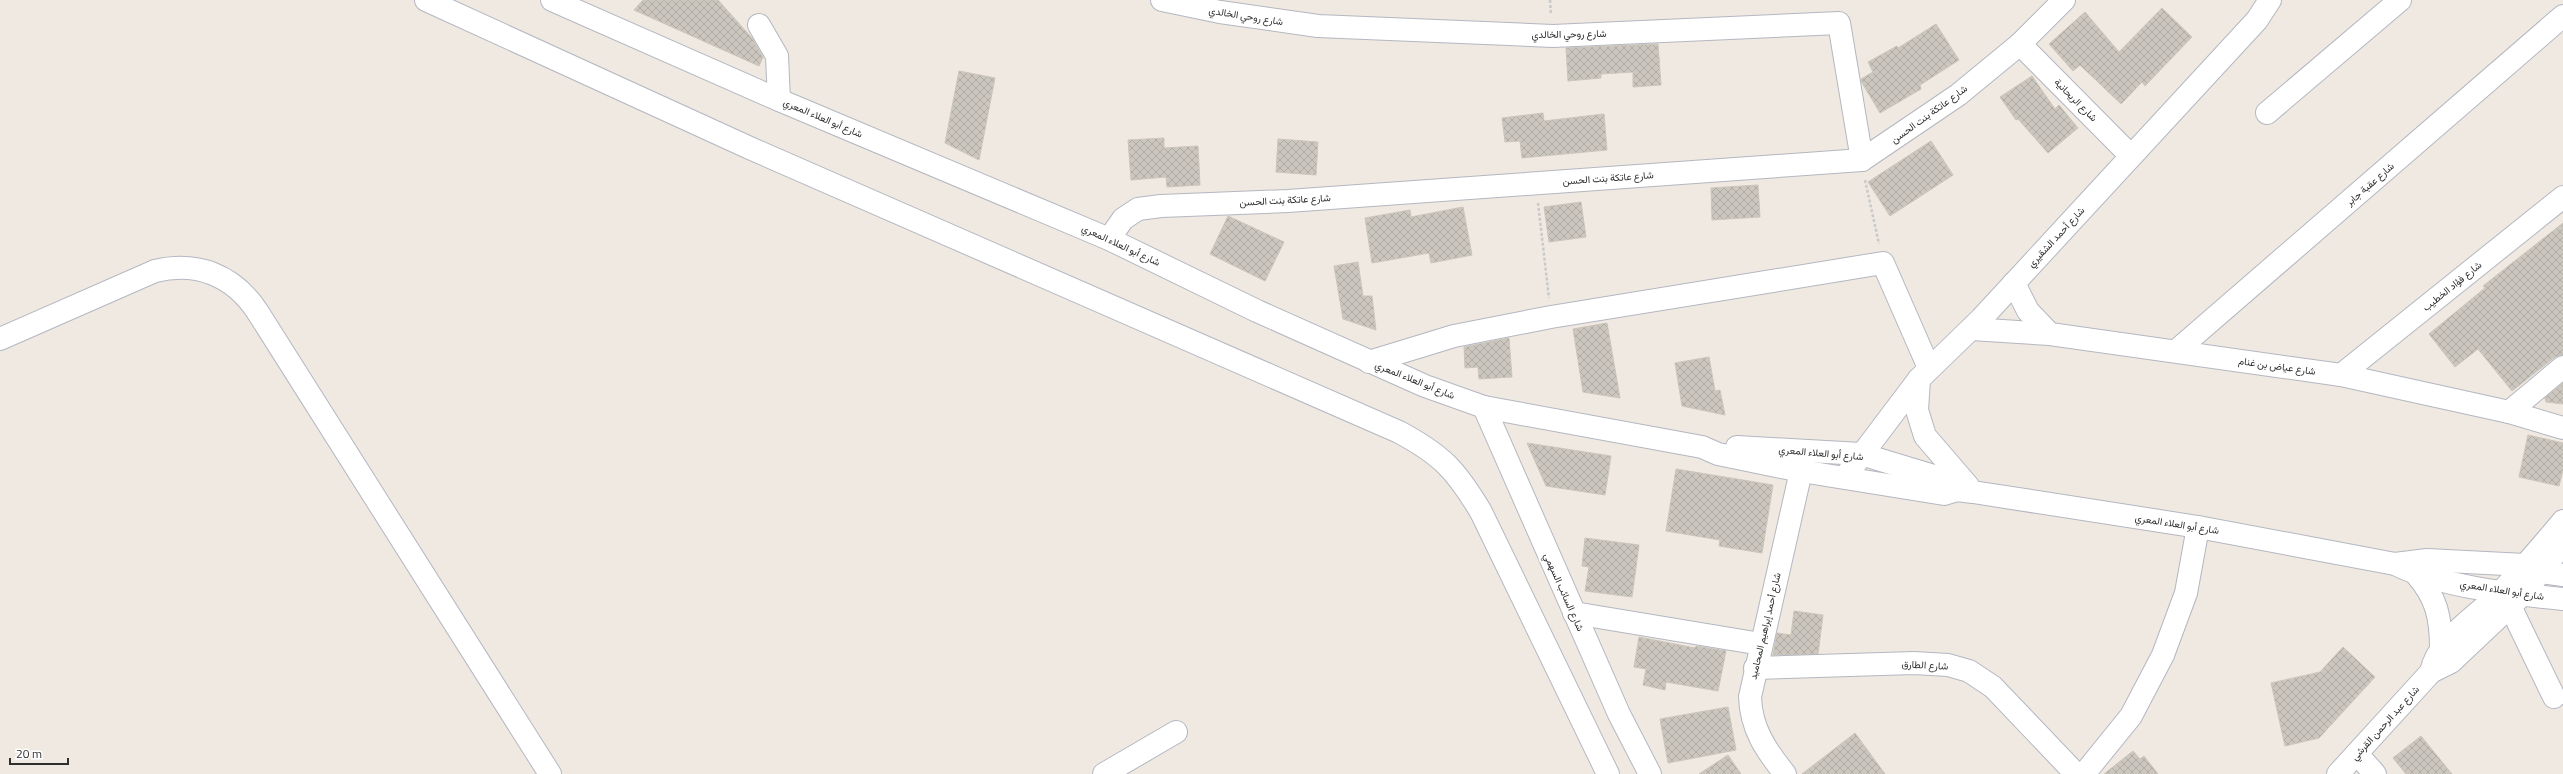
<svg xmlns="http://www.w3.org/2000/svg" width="2563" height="774" font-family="'Titillium Web',Vazirmatn,sans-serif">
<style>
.building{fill:url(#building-cross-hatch);stroke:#cbc5ba}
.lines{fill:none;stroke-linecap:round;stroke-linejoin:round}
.minor-casing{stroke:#b4b7c1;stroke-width:24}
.path{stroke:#c9c9c9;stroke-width:2.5;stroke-dasharray:3 2;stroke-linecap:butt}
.minor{stroke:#fff;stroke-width:22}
.labels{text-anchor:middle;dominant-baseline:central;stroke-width:4;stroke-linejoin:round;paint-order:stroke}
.street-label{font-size:10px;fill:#2e2e2e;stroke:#fff}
</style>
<defs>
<pattern id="building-cross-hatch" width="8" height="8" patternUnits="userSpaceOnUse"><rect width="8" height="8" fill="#cbc7bf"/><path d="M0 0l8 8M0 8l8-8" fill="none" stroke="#afaba4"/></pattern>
</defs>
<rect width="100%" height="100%" fill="#efe9e1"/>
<g class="building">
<polygon points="643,0 718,0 752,38 763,57 759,66 634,10"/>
<polygon points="2162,8 2192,37 2145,86 2142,82 2121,104 2080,65 2073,71 2049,44 2085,12 2119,52"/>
<polygon points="1936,24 1959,60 1920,85 1921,89 1880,113 1861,81 1861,79 1873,72 1868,62 1897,46 1898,48"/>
<polygon points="1658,44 1661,85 1633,87 1633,72 1601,74 1601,78 1568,81 1566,48"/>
<polygon points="959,71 995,78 979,160 945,143"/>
<polygon points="2032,76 2055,109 2059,105 2078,128 2048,153 2018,119 2016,120 2000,97"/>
<polygon points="1543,113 1544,121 1604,114 1607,150 1522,158 1520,141 1505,142 1502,118"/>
<polygon points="1164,138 1164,148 1198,146 1200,185 1167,187 1166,177 1131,180 1128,140"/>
<polygon points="1278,139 1318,142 1316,175 1276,172"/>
<polygon points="1931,141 1953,175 1890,216 1868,182"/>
<polygon points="1758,185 1760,217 1712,220 1711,188"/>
<polygon points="1581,202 1586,237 1549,242 1544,207"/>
<polygon points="1463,207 1472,255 1431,263 1429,253 1372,263 1365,218 1410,210 1411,217"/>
<polygon points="1228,216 1284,242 1265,281 1210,254"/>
<polygon points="2563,223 2563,355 2555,357 2512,391 2478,349 2455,367 2429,334 2485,288 2483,286"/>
<polygon points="1358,262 1363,296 1372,296 1376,330 1343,319 1334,266"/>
<polygon points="1607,323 1620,398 1583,392 1573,329"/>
<polygon points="1509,338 1512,377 1479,379 1478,367 1465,368 1464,347"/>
<polygon points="1709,357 1715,391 1720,390 1725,415 1682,406 1675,363"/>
<polygon points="2563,383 2563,404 2546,402 2545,398"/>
<polygon points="2528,435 2563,443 2563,470 2559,486 2519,477"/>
<polygon points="1527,443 1611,456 1605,495 1546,486"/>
<polygon points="1676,469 1773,485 1762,553 1719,546 1720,540 1666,531"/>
<polygon points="1585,538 1639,545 1632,597 1585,591 1589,567 1582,566"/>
<polygon points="1794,611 1823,615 1818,654 1773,655 1777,633 1791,635"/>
<polygon points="1639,637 1695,648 1696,646 1726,651 1718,691 1666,682 1665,690 1643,685 1646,669 1634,667"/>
<polygon points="2343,647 2375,677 2319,738 2285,746 2271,683 2320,672"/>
<polygon points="1728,707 1736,750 1668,763 1660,719"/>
<polygon points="1855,733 1885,774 1802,774"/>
<polygon points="2421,736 2452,774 2406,774 2393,758"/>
<polygon points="2133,751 2140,759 2144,756 2158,774 2104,774"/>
<polygon points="1728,755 1741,774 1699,774"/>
</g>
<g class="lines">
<g class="minor-casing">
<g id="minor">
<path d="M 426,0 L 752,149 L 1399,432 C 1442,455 1456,470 1481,512 L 1608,774"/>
<path d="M 552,0 L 779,100 L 1109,239 L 1257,311 L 1425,386 L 1484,407 L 1702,447 L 1718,454 L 1801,471 L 1944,494 L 1957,490 L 1973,492 L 2198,527 L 2395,564 C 2442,587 2511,594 2563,599"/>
<polyline points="1162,0 1220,12 1318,26 1553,36 1839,23 1862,160"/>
<polyline points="759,25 777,56 779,100"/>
<polyline points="2020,44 2131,156"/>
<polyline points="2267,113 2400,0"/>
<polyline points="1109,239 1123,219 1138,209 1161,206 1288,201 1862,160 1958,95 2020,44 2064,0"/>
<polyline points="2014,283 2028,311 2050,334 2341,375 2509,412 2563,428"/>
<polyline points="1971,329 2050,334"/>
<path d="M 0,339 L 155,271 C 197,261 233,275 257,311 L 550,774"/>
<polyline points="2176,351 2563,16"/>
<polyline points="1369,362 1454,336 1551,317 1883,263 1929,368"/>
<polyline points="2341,375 2563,197"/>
<polyline points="1919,379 1917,410 1925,436 1968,486"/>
<polyline points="1484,407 1619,714 1650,774"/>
<polyline points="2509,412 2563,367"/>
<polyline points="1737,447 1861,454 1947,480 1957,490"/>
<polyline points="1845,477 1919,379 1981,319 2257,20 2270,0"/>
<polyline points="2395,564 2427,560 2525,565 2541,572 2563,575"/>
<path d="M 2416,574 C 2437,598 2441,618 2441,649"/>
<polyline points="2510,606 2554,697"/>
<polyline points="1574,613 1761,644"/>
<polyline points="1755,668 1914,663 1948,665 1969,671 1993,687 2076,774"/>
<path d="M 2431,672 C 2438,638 2479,615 2502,591 C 2523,568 2543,545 2563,521"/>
<polyline points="2357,754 2375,774"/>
<polyline points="1104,774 1176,732"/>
<path d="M 1785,774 C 1766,750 1751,729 1750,697 L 1801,471"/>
<polyline points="2084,774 2131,716 2163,655 2186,593 2198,527"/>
<polyline points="2338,774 2431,672 2451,662 2522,595 2563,544"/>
</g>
</g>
<g class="path">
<polyline points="1550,0 1551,15"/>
<polyline points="1865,180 1879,244"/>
<polyline points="1538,203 1549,298"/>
</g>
<use href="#minor" class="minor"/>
</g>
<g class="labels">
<g class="street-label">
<text transform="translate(1246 16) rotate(9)">شارع روحي الخالدي</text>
<text transform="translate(1569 34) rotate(-1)">شارع روحي الخالدي</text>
<text transform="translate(2076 100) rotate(45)">شارع الريحانية</text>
<text transform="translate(1929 114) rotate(-36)">شارع عاتكة بنت الحسن</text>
<text transform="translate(823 118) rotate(23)">شارع أبو العلاء المعري</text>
<text transform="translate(1608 178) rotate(-4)">شارع عاتكة بنت الحسن</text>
<text transform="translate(2370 184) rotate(-41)">شارع عقبة جابر</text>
<text transform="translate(1285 200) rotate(-3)">شارع عاتكة بنت الحسن</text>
<text transform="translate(2056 237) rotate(-47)">شارع أحمد الشقيري</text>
<text transform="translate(1121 245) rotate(25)">شارع أبو العلاء المعري</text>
<text transform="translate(2452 286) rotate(-39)">شارع فؤاد الخطيب</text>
<text transform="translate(2277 366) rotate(8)">شارع عياض بن غنام</text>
<text transform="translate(1415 380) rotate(22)">شارع أبو العلاء المعري</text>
<text transform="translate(1821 453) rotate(5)">شارع أبو العلاء المعري</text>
<text transform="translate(2177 524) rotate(9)">شارع أبو العلاء المعري</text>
<text transform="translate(2502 590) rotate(9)">شارع أبو العلاء المعري</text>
<text transform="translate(1564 592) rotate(66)">شارع السائب السهمي</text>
<text transform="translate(1765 626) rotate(-77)">شارع أحمد إبراهيم المحاميد</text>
<text transform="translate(1925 665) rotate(3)">شارع الطارق</text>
<text transform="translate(2385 723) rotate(-48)">شارع عبد الرحمن القرشي</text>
</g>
</g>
<path d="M10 758v6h58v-6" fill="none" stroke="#2e2e2e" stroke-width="2"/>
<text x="16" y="758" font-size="12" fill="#2e2e2e" stroke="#ffffff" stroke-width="3" paint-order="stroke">20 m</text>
</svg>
